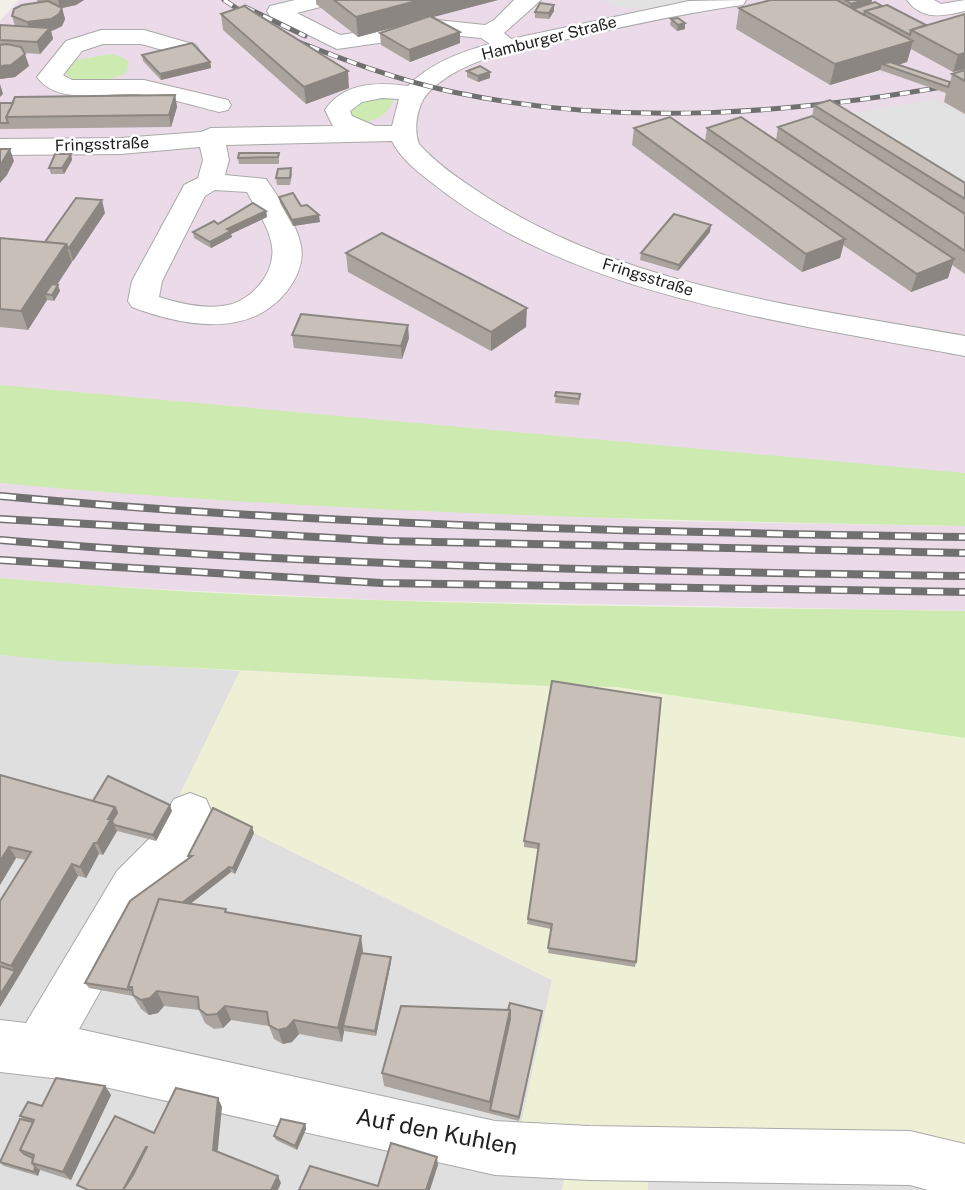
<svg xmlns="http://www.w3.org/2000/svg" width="965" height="1190" font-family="'Public Sans',sans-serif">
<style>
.residential{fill:#e0dfdf}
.industrial{fill:#ebdbe8}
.farmland{fill:#eef0d5}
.grass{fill:#cdebb0}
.parking{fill:#e2e2e2}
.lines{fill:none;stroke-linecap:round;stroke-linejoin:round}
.minor-casing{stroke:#a9a9a9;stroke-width:2}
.minor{fill:#fff;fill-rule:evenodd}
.rail-far1-casing{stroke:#707070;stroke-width:5}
.rail-casing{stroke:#707070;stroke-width:8}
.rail-far1{stroke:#fff;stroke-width:3.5;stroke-dasharray:10;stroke-linecap:butt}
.rail{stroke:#fff;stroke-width:5;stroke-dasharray:16;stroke-linecap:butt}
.wall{fill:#aba49e}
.shaded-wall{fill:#8b8681}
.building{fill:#c7bfb8;stroke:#8b8681;stroke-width:2}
.labels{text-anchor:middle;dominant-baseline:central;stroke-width:5;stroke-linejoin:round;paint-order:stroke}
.far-street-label{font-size:16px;fill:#222;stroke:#fff}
.near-street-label{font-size:23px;fill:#222;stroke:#fff}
</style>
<rect width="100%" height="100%" fill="#f2efe9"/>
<g class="residential">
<polygon points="0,655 240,671 180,796 552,980 520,1133 565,1176 562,1190 0,1190"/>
<polygon points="648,1174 905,1181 949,1190 648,1190"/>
</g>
<g class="industrial">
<polygon points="19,0 965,0 965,478 0,388 0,21"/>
<polygon points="0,483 662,521 965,526 965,611 378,600 77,585 0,578"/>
</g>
<polygon class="farmland" points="240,671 549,686 616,687 965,738 965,1155 648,1174 648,1190 562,1190 565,1175 519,1133 552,980 179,796"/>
<g class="grass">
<path d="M 110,54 L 122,57 L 129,62 L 127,72 C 114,81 72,89 65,71 L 77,60 Z"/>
<path d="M 377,96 L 394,99 C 389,116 368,126 352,121 L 347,108 Z"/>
<path d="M 0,385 L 965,473 L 965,526 C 643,520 321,513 0,483 Z"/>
<path d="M 0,578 C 321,606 643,606 965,611 L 965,738 L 616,687 L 549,686 L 61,661 L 0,655 Z"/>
</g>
<g class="parking">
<polygon points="602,0 690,0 642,9 617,6"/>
<polygon points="936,99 965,115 965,198 834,116"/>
</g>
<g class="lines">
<g class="minor-casing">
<g id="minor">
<path d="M 295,0 L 331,0 L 328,5 L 297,13 L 340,35 L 389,28 L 418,18 L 485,25 L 494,20 L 514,0 L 541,0 L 504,33 L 511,39 L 689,1 L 746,0 L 743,5 L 735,6 C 680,14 626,26 572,38 C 525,49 463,56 428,93 C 417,105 413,129 419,144 C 435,162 456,177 476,190 C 619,287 800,306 965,336 L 965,356 C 795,323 585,299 444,192 C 425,177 403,163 392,141 L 226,145 L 229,160 L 225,175 L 266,179 C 279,198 297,224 301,246 C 304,263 297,278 287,291 C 250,339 182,326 132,307 L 128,301 L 132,281 L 181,191 L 184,185 L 198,178 L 203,160 L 200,147 L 121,154 L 0,155 L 0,139 L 121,138 L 201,132 L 211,128 L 333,126 L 325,110 C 344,82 378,82 408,86 C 429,64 460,52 490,44 L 481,38 L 420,32 L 393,41 L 337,49 L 270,16 L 267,11 L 270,6 ZM 382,98 L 399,99 L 392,126 L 375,126 L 352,116 L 350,111 L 362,102 ZM 215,190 L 247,192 C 256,209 269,227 272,246 C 276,274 250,303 222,306 C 202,309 178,303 159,297 L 162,281 L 205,196 Z"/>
<path d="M 907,0 L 934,0 L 941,4 L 965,0 L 965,11 C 944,16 922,21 907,0 Z"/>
<path d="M 101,30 L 144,30 L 196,45 L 199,50 L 196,55 L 188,57 L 141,44 L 103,44 L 82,51 L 63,75 L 72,80 L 144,80 L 228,100 L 231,105 L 228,110 L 219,112 C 195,106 170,98 145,95 C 114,90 59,108 37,77 L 66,41 Z"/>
<polygon points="190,793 206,799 212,813 183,867 151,901 79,1029 495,1121 589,1126 910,1131 965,1144 965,1190 928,1190 910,1185 589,1180 495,1175 78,1081 0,1072 0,1020 26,1023 117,871 151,837 174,799"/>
</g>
</g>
<use href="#minor" class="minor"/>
<g class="rail-far1-casing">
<g id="rail-far1">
<polyline points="224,0 253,19"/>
<polyline points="245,7 305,36"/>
<path d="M 291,39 C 344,60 397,80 453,92 C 623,128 795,114 965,83"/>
</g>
</g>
<g class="rail-casing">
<g id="rail">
<path d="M 0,496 C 321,526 643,532 965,537"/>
<polyline points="0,519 387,541 965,553"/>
<path d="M 0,540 C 321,567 643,571 965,576"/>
<polyline points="0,560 381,583 965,592"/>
</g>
</g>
<use href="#rail-far1" class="rail-far1"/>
<use href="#rail" class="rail"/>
</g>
<g class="wall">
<polygon points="37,0 84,0 76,5 62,8 65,19 62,26 54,30 51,31 53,39 40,54 24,53 29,66 15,77 0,79 0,25 15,26 12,16 38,3"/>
<polygon points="316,0 498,0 432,17 460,32 460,43 410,62 381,45 380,33 403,25 358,37 316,4"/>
<polygon points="771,0 872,0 871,3 926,25 965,14 965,69 953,72 911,49 907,62 898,65 950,82 952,74 965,70 965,114 944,102 946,93 880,70 830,85 736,29 739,8"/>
<polygon points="554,11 549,19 535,18 535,12"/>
<polygon points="221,14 349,88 306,104 223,30"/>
<polygon points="671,19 685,23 685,29 677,31 670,25"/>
<polygon points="142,55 210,62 211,68 161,80 143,61"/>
<polygon points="467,71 490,78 478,82 467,77"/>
<polygon points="175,95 177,107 171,127 0,129 0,103"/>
<polygon points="814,105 965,183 965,274 952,265 948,278 911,292 843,245 840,258 802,272 632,145 634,128 705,141 707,128 776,140 778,127 812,117"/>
<polygon points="279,153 279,164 239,164 238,158"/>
<polygon points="71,154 72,160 64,174 51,174 49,168"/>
<polygon points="291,168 292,175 290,185 277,185 276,178"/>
<polygon points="279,197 301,206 320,222 293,226 280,203"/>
<polygon points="266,211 267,217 231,234 232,237 211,248 194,238 193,232"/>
<polygon points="105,213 73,261 72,261 57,284 60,291 54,301 47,300 28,330 0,327 0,238 44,242"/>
<polygon points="710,232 678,271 640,260 641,253"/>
<polygon points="346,253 526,327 491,351 348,272"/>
<polygon points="292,335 409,338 402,359 294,348"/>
<polygon points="556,392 580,394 579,405 555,403"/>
<polygon points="552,681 636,962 635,967 548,953 551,929 527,924 538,849 524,847 524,841"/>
<polygon points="0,775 93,801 172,811 156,841 117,831 103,855 99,854 86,878 78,876 0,1007 0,901 26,860 16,858 0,885"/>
<polygon points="252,827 254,833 235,874 231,872 190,904 228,913 363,951 363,953 391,957 391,962 376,1036 344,1031 342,1042 299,1034 292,1042 283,1044 274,1039 269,1026 231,1020 223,1028 214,1029 205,1023 199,1010 164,1006 158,1013 149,1015 141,1009 133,996 89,988 85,983 189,859 188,856"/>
<polygon points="542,1011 519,1121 384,1086 382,1073"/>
<polygon points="105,1086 111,1095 71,1180 40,1170 38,1176 4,1166 0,1163 24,1120 20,1116"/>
<polygon points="305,1124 306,1129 297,1150 276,1140 274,1136"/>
</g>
<g class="shaded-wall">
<polygon points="58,0 84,0 76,5 62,8 65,19 62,26 54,30 51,31 53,39 40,54 37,42 30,34 27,22 60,8"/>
<polygon points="420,0 498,0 358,37 356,17"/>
<polygon points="865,0 872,0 870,9 850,9 851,4"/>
<polygon points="554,5 554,11 549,19 549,13"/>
<polygon points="685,23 685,29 677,31 678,25"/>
<polygon points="460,32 460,43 410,62 409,50"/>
<polygon points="913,41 907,62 890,67 882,64 880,70 830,85 835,64"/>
<polygon points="965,53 965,69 953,72 958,55"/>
<polygon points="25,54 29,66 15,77 0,79 0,66"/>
<polygon points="210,62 211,68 161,80 160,74"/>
<polygon points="348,71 349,88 306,104 304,87"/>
<polygon points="490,72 490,78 478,82 478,76"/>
<polygon points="0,84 3,94 0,97"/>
<polygon points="175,95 177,107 171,127 169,115"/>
<polygon points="10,149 14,161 7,175 0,183 0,166"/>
<polygon points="71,154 72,160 64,174 62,168"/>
<polygon points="102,200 105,213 73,261 69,248"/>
<polygon points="266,211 267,217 231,234 232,237 211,248 210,242 227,229"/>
<polygon points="319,215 320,222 293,226 292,220"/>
<polygon points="711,225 710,232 678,271 679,265"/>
<polygon points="845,239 840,258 802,272 806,254"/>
<polygon points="66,244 72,262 51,294 45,294 47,300 28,330 21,311"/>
<polygon points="954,259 948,278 911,292 917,274"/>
<polygon points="58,285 60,291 54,301 52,295"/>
<polygon points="527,308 526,327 491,351 491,332"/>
<polygon points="408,325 409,338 402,359 401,346"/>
<polygon points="170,805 172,811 156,841 153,835"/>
<polygon points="115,807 120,819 114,825 117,831 103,855 97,843 108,819"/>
<polygon points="252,827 254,833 235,874 233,868"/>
<polygon points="94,843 99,854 86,878 80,867"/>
<polygon points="9,847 16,858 0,885 0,861"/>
<polygon points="72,864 78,876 19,976 11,966"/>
<polygon points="229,867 231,872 175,916 172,910"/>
<polygon points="361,936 363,951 346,1026 343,1026 344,1031 342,1042 338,1028"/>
<polygon points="391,957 391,962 376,1036 375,1031"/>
<polygon points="15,971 19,976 0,1007 0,995"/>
<polygon points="157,991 164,1006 158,1013 149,1015 141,1000"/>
<polygon points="225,1006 231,1020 223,1028 217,1014"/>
<polygon points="510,1010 510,1024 490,1110 490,1114 490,1102"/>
<polygon points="294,1020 299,1034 292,1042 283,1044 278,1030"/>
<polygon points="105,1086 111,1095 71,1180 63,1172"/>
<polygon points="218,1098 222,1107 217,1158 213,1150"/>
<polygon points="305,1124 306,1129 297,1150 295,1146"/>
<polygon points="146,1147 152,1155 123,1190"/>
<polygon points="437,1157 438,1165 430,1190 426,1190"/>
<polygon points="35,1166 40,1170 38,1176 34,1172"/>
<polygon points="278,1176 281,1183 278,1190 271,1190"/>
</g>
<g class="building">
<polygon points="334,0 420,0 356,17"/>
<polygon points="771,0 837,0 913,41 835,64 739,8"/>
<polygon points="845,0 865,0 851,4"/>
<polygon points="48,1 62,8 59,14 51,19 27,22 12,16 14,9 22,5"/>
<polygon points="875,2 882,6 865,11 864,15 853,9"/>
<polygon points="540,3 554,5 549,13 535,12"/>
<polygon points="887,5 926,25 911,30 910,35 865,11"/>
<polygon points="244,6 348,71 304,87 221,14"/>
<polygon points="965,14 965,53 958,55 911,30"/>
<polygon points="430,16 460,32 409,50 380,33"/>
<polygon points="678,18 685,23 678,25 671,19"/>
<polygon points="0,25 50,28 37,42 0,40"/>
<polygon points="192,43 210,62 160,74 142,55"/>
<polygon points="7,44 21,47 25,54 11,65 0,66 0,45"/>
<polygon points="890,62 950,82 948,87 882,64"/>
<polygon points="480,66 490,72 478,76 467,71"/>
<polygon points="965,70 965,81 952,74"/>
<polygon points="175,95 169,115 6,117 15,97"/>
<polygon points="830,100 965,183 965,199 814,105"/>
<polygon points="0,103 13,103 6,117 8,123 0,123"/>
<polygon points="812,116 965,214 965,251 778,127"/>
<polygon points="670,117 845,239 806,254 634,128"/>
<polygon points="741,117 954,259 917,274 707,128"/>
<polygon points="0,149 10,149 0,166"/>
<polygon points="239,153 279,153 278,157 238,158"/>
<polygon points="55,154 71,154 62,168 49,168"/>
<polygon points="291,168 290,178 276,178 278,169"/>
<polygon points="293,193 301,206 307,205 319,215 292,220 279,197"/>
<polygon points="76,198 102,200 69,248 68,248 66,244 45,242"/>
<polygon points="253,203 266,211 227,229 231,231 210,242 193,232 214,221 218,224"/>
<polygon points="674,214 711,225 679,265 641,253"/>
<polygon points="382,233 527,308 491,332 346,253"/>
<polygon points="0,238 66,244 21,311 0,309"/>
<polygon points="52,284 58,285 52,295 45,294"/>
<polygon points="301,314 408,325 401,346 292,335"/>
<polygon points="556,392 580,394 579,399 555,396"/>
<polygon points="552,681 661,698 636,962 548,948 552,924 528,919 539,844 524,841"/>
<polygon points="0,775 115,807 108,819 111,819 97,843 94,843 80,867 72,864 11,966 0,962 0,901 31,852 9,847 0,861"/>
<polygon points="108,776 170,805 153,835 114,825 112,821 117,813 115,807 93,801"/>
<polygon points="213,808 252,827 233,868 229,867 182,903 159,899 128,987 130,990 85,983 130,901 192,856 188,856"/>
<polygon points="159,899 226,909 225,912 361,936 338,1028 294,1020 287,1028 278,1030 269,1025 267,1012 225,1006 217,1014 207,1015 199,1009 198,997 157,991 150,998 141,1000 133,995 132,987 128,987"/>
<polygon points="361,953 391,957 375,1031 343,1026"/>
<polygon points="0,966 15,971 0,995"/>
<polygon points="510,1003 542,1011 519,1117 490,1110 510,1019 510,1010 508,1010"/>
<polygon points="401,1006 510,1010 490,1102 382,1073"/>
<polygon points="56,1078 105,1086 63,1172 32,1163 34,1155 20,1150 34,1120 20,1116 28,1102 42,1106"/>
<polygon points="176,1088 218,1098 213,1150 278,1176 271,1190 123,1190 133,1175 147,1147 146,1147 123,1190 88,1190 77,1185 115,1116 154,1133"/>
<polygon points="20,1119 33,1122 20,1150 24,1154 33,1158 32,1163 35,1166 34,1172 0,1162"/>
<polygon points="281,1119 305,1124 295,1146 274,1136"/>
<polygon points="391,1143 437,1157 426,1190 299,1190 310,1166 378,1186"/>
</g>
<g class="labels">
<g class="far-street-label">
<text transform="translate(549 38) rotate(-14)">Hamburger Straße</text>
<text transform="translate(102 144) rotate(-2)">Fringsstraße</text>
<text transform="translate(648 277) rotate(17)">Fringsstraße</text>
</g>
<g class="near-street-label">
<text transform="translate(437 1131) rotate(11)">Auf den Kuhlen</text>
</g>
</g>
</svg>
